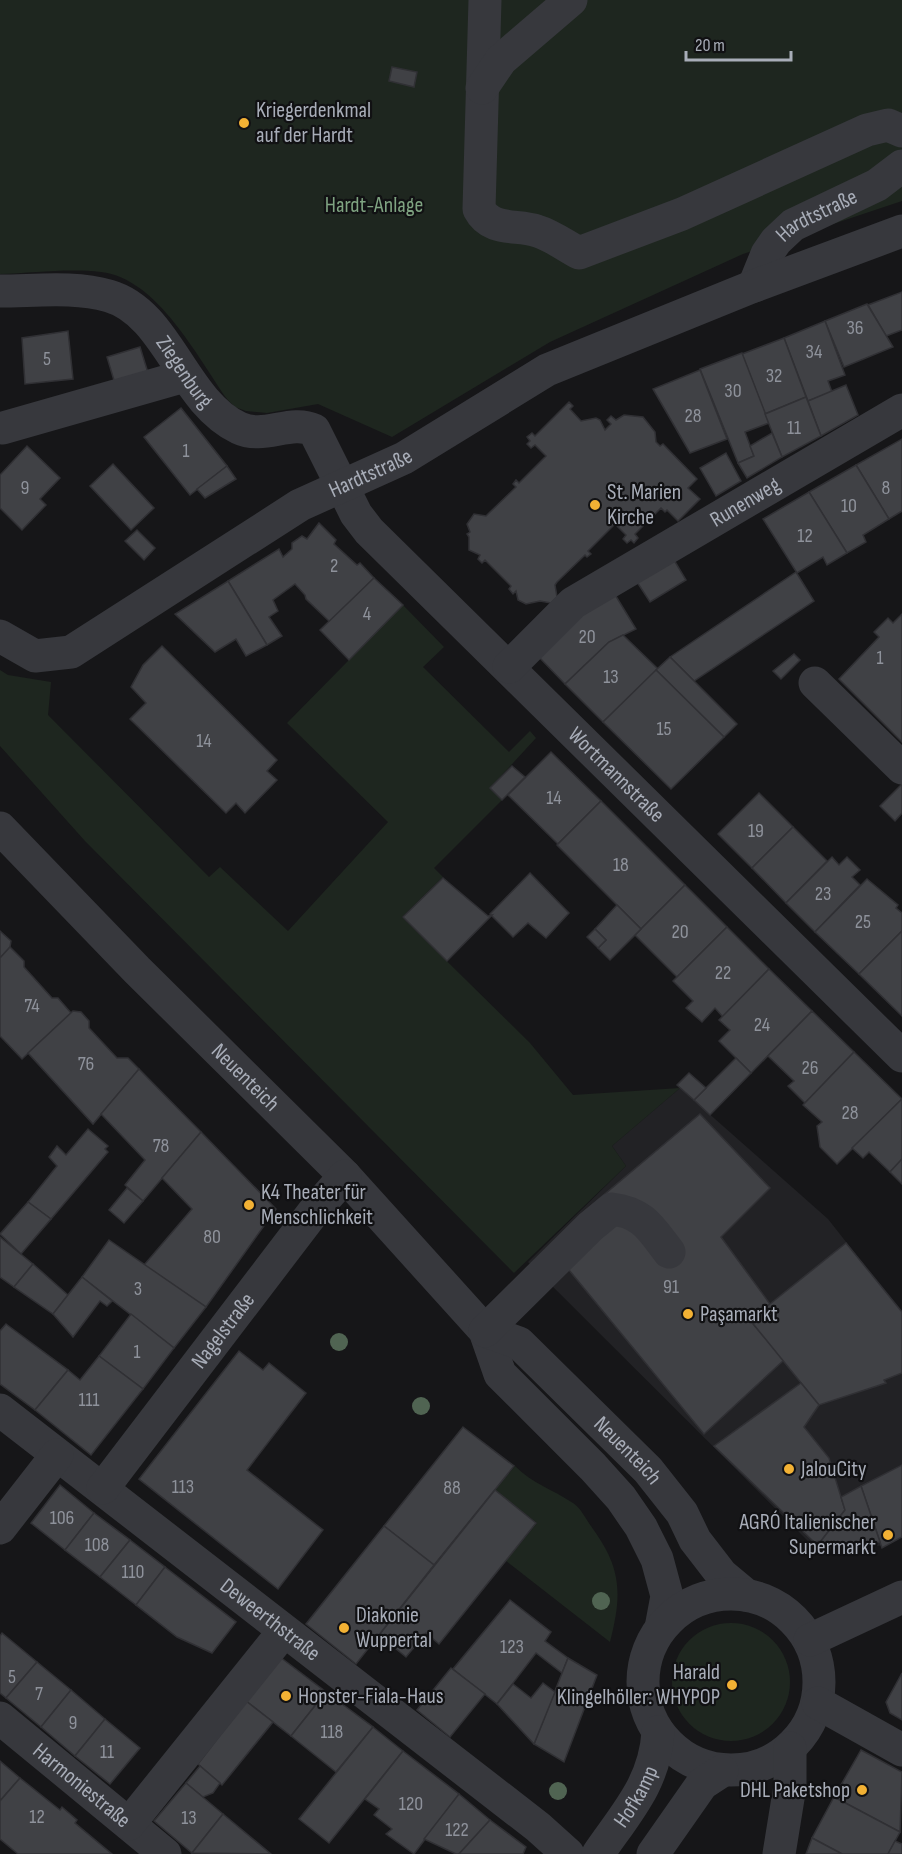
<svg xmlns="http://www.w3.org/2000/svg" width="902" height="1854" font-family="'Sofia Sans Condensed',sans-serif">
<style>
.built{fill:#222225}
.green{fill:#1e261f}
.building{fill:#404145;stroke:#303034;stroke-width:1.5}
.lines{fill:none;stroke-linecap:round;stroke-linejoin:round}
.minor{stroke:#37383d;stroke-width:33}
.tree{fill:#506452}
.poi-dot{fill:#f2b134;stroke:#111113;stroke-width:2}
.labels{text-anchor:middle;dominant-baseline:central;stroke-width:4.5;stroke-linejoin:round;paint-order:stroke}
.number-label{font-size:20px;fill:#8e929b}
.poi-label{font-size:22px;fill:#a8adb8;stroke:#111113;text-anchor:start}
.park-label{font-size:22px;fill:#7fa381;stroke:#111113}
.street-label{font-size:22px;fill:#a8adb8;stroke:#111113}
</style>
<rect width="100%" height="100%" fill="#161618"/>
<polygon class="built" points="680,1088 828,1219 902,1313 902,1536 885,1545 820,1553 528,1262 626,1166 612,1146"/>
<g class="green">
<path d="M 0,0 L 902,0 L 902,201 L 743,254 L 550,342 L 392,437 L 318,404 L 267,413 L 246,411 L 235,407 L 227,399 C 198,358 157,278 101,272 C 69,268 33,273 0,274 Z"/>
<polygon points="403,605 444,647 423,667 509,752 530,731 536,738 490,788 502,800 434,868 443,877 402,917 530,1043 573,1095 680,1088 612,1146 626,1166 514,1273 85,841 0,746 0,670 8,675 51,682 48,715 209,877 220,867 288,931 388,822 287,723"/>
<path d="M 515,1466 C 533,1484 552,1489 573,1503 C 581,1508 587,1521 593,1529 C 622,1569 622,1595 610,1642 L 506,1561 L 537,1523 L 495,1490 Z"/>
<circle cx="731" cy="1682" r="59"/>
</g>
<g class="building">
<polygon points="392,67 417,72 414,87 389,81"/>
<polygon points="902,292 902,330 886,336 868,305"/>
<polygon points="867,304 893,347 844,367 825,321"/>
<polygon points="825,321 845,375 828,381 832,392 808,401 784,338"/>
<polygon points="68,331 73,379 25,384 22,338"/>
<polygon points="784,338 806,397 765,414 742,354"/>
<polygon points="140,347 149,376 116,387 107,357"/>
<polygon points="742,353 769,423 745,432 754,456 738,463 700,369"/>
<polygon points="700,370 727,439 690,453 653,389"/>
<polygon points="846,385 858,415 821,436 808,401"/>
<polygon points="806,397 821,436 782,457 765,414"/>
<polygon points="569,402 573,406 570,409 581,421 596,418 600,420 605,430 611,424 607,420 611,416 616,420 624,415 643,417 655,432 656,442 660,446 663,444 697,479 688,488 700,499 678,521 667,510 665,512 661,508 635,534 638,538 634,543 631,540 627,543 623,539 626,535 615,524 588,551 591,554 587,557 585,555 557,582 555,585 557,597 551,603 540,601 526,604 518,600 516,591 513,594 509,589 511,586 485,560 482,563 478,559 480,555 469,550 469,537 467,534 470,532 467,524 474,514 486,516 489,513 516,487 513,484 516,480 519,483 546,456 535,445 531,448 527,444 530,441 527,437 532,433 535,436"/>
<polygon points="181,408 227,466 190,495 144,437"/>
<polygon points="772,433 782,457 747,478 738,463 754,456 750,446"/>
<polygon points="902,439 902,511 889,519 856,465"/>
<polygon points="27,446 60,478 40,499 46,505 22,530 0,508 0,475"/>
<polygon points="726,453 741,481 716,496 700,468"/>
<polygon points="113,464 154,508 131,530 90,486"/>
<polygon points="856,465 889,519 863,535 866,542 847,553 809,492"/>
<polygon points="227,466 236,479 205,498 197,489"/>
<polygon points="809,492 847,553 827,565 823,557 797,573 763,519"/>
<polygon points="319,523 336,540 334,544 357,565 360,563 374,578 330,622 306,599 305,595 295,584 273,600 278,611 269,617 282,636 267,645 228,581 279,549 283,557 292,549 292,543 302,536 307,539"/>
<polygon points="137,530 155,548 144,560 125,541"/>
<polygon points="674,560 686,580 650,602 637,582"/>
<polygon points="796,572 814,601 694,681 670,657"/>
<polygon points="374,578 403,605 349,660 320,630"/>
<polygon points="228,581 267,645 246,656 236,639 215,652 175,614"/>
<polygon points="614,593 636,629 609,642 565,684 537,655 573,619"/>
<polygon points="902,614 902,742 839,679 879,637 874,632 888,618 893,623"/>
<polygon points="623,635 658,669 603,722 565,684 609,642"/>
<polygon points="162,646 277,760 267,771 277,780 245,813 236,803 226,813 130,719 146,703 131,687 143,665"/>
<polygon points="794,654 800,660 781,679 773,671"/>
<polygon points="670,657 737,724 724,737 656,670"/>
<polygon points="656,670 724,737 671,789 603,722"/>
<polygon points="551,752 601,801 558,844 508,795"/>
<polygon points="512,766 525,777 502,800 490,788"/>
<polygon points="902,784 902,813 895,821 880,806"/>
<polygon points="759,793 793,827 752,868 718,834"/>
<polygon points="601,801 685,885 641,929 557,845"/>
<polygon points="793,827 827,861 786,903 752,868"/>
<polygon points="832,857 839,865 847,857 860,870 852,877 860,885 815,932 786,903"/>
<polygon points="530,873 569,913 546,938 528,923 513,937 490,914"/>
<polygon points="443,878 488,916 492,915 447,961 403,917"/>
<polygon points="867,879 898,905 896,908 902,913 902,931 859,974 815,932"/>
<polygon points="685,885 727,927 677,977 635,935"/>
<polygon points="617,905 641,929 610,960 598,948 606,940 595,929"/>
<polygon points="727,927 769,969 723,1017 715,1008 702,1022 686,1008 693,1001 673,981"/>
<polygon points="595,929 606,940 598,948 587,937"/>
<polygon points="0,931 11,941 10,947 0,958"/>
<polygon points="902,931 902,1016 859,974"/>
<polygon points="10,947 24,961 24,967 52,998 58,998 71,1013 22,1059 0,1036 0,958"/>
<polygon points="769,969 812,1011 751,1073 719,1041 730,1030 719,1020"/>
<polygon points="73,1011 81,1012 89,1021 89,1028 117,1058 128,1058 139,1069 93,1124 28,1053"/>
<polygon points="812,1011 854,1052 805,1103 788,1086 794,1081 768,1056"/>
<polygon points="854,1052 902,1099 837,1164 820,1147 817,1126 822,1122 803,1105"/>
<polygon points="736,1058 751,1073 710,1115 694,1100"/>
<polygon points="139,1069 201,1132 143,1201 125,1185 145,1160 101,1114"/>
<polygon points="689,1073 706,1088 694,1100 677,1085"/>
<polygon points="902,1099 902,1159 890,1172 869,1152 863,1158 852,1148"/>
<polygon points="700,1114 770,1188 721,1237 770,1304 750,1320 784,1360 704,1434 569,1270 580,1215"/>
<polygon points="88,1129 108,1146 105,1149 108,1152 51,1219 28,1202 57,1166 49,1157 57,1146 66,1155"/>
<polygon points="201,1132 276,1209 206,1307 144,1265 192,1209 162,1178"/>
<polygon points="902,1159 902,1184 890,1172"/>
<polygon points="127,1188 143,1201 124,1223 109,1210"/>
<polygon points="28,1202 51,1219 21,1254 0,1234"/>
<polygon points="0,1237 33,1264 14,1287 0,1277"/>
<polygon points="109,1240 206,1307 174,1348 82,1277"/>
<polygon points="846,1243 902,1312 902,1373 884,1380 886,1383 819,1405 750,1320"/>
<polygon points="33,1264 68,1295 53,1314 14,1287"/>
<polygon points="82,1277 112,1301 107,1306 100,1301 73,1337 53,1314"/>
<polygon points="131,1314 174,1348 143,1389 99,1356"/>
<polygon points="6,1324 68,1370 35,1410 0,1384 0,1331"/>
<polygon points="239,1351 263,1370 269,1363 306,1393 247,1470 323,1530 278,1589 139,1479"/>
<polygon points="99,1356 143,1389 91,1455 35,1410 68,1370 80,1380"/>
<polygon points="801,1383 819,1405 804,1427 829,1458 845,1510 821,1541 814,1542 714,1446"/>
<polygon points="463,1427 514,1466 434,1565 384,1526"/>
<polygon points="902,1465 902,1537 882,1548 861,1486"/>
<polygon points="60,1485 94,1513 65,1550 31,1523"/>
<polygon points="861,1486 880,1542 823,1551 821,1541 845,1510 841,1497"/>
<polygon points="495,1490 536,1523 439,1644 426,1633 406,1657 379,1635"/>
<polygon points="94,1513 130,1540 100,1577 65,1550"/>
<polygon points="384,1526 434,1565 356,1664 306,1624"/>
<polygon points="130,1540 165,1567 136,1605 100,1577"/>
<polygon points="165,1567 236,1622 212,1653 177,1637 136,1605"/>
<polygon points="510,1600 551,1632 545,1641 568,1658 562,1673 536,1653 497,1704 453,1669"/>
<polygon points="2,1633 37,1662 6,1698 0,1693 0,1636"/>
<polygon points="280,1657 326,1692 291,1736 246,1701"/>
<polygon points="568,1658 597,1675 564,1762 534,1744"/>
<polygon points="37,1662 71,1690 41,1727 6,1698"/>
<polygon points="451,1668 485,1694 450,1737 417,1710"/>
<polygon points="902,1673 902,1720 890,1713 886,1702"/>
<polygon points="543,1683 555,1692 534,1744 497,1704 513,1684 531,1698"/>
<polygon points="71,1690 105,1719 75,1756 41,1727"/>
<polygon points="326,1692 373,1727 336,1772 291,1736"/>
<polygon points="246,1701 273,1722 222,1785 198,1764"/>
<polygon points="105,1719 140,1748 110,1784 75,1756"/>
<polygon points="373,1727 403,1751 329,1843 299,1819"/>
<polygon points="861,1750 902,1772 900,1832 834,1797"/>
<polygon points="403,1751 459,1794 414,1854 386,1834 392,1829 374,1815 379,1809 365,1799"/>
<polygon points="0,1761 20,1778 0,1801"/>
<polygon points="200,1766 220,1783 213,1793 203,1797 186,1783"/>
<polygon points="20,1778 60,1810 62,1807 77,1820 75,1823 112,1854 18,1854 0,1839 0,1801"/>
<polygon points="186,1783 223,1814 192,1853 154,1821"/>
<polygon points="459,1794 490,1820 459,1854 456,1854 424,1839"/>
<polygon points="834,1797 900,1832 888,1854 842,1854 812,1838"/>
<polygon points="223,1814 271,1854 192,1853"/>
<polygon points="490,1820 526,1847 523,1854 459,1854"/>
<polygon points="812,1838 842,1854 806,1854"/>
<polygon points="895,1841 902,1844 902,1854 888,1854"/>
</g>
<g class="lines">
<g class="minor">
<path d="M 485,0 L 479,209 C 491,232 517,224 537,231 C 551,235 566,246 579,253 L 682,214 L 867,130 L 888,125 L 902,131"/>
<polyline points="482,88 501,60 571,0"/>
<path id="s1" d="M 754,286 L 767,254 L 776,241 L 793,225 L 877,185 L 902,166"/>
<path id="s2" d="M 0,291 C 35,291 75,286 109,296 C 168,313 182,401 239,428 C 264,440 290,419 314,430 L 356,514 L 369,531 L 902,1056"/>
<polyline points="3,428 185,376"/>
<path id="s3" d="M 0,636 L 35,656 L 71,652 L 300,505 L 404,458 L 547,370 L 754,286 L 902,231"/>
<path id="s4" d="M 509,667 L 573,603 L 902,410"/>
<polyline points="815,683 902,768"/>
<path id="s5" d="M 0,828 L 137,970 L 345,1176 L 485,1331 L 500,1374 L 593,1467 L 621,1498 L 641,1527 L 657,1559 L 667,1596 L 661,1628"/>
<path id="s6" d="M 485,1331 L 519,1343 L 648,1470 L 682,1513 L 695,1540 L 722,1575 L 746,1595"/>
<path d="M 485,1331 L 590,1227 L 612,1209 C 644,1213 651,1229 669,1252"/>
<path id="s7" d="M 0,1410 L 538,1827 L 568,1854"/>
<path id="s8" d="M 103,1488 L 315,1210 L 345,1176"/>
<polyline points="0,1528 57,1455"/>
<circle cx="731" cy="1682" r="88"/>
<polyline points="810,1640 902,1597"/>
<polyline points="818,1703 902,1750"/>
<path id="s9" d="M 0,1718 L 165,1854"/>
<polyline points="129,1824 284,1631"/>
<path id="s10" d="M 598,1854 C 626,1813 655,1783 658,1732"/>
<polyline points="653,1854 702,1784 722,1771"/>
<polyline points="779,1854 790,1786 790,1748"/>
</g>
</g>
<g class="tree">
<circle cx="339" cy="1342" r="9"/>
<circle cx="421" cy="1406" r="9"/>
<circle cx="601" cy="1601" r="9"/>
<circle cx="558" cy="1791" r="9"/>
</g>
<g class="poi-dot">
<circle cx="244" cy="123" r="6"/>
<circle cx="595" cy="505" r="6"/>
<circle cx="249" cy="1205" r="6"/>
<circle cx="688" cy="1314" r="6"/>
<circle cx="789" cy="1469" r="6"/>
<circle cx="888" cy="1535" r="6"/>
<circle cx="344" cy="1628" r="6"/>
<circle cx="732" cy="1685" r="6"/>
<circle cx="286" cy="1696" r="6"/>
<circle cx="862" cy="1790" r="6"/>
</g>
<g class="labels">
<g class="number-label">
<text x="855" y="328">36</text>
<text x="814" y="352">34</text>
<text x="47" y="359">5</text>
<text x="774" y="376">32</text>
<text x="733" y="391">30</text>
<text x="693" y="416">28</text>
<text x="794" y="428">11</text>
<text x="186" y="451">1</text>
<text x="25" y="488">9</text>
<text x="886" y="488">8</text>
<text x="849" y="506">10</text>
<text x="805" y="536">12</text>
<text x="334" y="566">2</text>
<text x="367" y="614">4</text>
<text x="587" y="637">20</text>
<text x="880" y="658">1</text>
<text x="611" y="677">13</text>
<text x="664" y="729">15</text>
<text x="204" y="741">14</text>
<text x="554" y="798">14</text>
<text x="756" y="831">19</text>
<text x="621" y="865">18</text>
<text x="823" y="894">23</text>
<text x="863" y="922">25</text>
<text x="680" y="932">20</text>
<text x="723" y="973">22</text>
<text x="32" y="1006">74</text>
<text x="762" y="1025">24</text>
<text x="86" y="1064">76</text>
<text x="810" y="1068">26</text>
<text x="850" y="1113">28</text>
<text x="161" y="1146">78</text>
<text x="212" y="1237">80</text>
<text x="671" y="1287">91</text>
<text x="138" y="1289">3</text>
<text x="137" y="1352">1</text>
<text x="89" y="1400">111</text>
<text x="183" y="1487">113</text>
<text x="452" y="1488">88</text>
<text x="62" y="1518">106</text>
<text x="97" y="1545">108</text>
<text x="133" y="1572">110</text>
<text x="512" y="1647">123</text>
<text x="12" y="1677">5</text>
<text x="39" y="1694">7</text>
<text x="73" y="1723">9</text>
<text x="332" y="1732">118</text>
<text x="107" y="1752">11</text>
<text x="411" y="1804">120</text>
<text x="37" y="1817">12</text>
<text x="189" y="1818">13</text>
<text x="457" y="1830">122</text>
</g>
<g class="poi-label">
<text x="256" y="110">Kriegerdenkmal<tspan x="256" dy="25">auf der Hardt</tspan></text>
<text x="607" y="492">St. Marien<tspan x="607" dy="25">Kirche</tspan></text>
<text x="261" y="1192">K4 Theater für<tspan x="261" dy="25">Menschlichkeit</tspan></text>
<text x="700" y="1314">Paşamarkt</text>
<text x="801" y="1469">JalouCity</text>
<text x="876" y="1522" text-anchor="end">AGRÓ Italienischer<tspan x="876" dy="25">Supermarkt</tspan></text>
<text x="356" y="1615">Diakonie<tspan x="356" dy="25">Wuppertal</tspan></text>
<text x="720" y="1672" text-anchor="end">Harald<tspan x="720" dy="25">Klingelhöller: WHYPOP</tspan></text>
<text x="298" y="1696">Hopster-Fiala-Haus</text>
<text x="850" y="1790" text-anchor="end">DHL Paketshop</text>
</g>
<g class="park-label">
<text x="374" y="205">Hardt-Anlage</text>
</g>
<g class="street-label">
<text stroke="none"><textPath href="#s1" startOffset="99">Hardtstraße</textPath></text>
<text stroke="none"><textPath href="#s2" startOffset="219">Ziegenburg</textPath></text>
<text stroke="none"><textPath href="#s3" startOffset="426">Hardtstraße</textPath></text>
<text stroke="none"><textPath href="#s4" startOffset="290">Runenweg</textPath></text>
<text stroke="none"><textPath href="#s2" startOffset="837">Wortmannstraße</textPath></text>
<text stroke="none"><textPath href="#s5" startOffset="350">Neuenteich</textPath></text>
<text stroke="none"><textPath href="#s8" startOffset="198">Nagelstraße</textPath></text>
<text stroke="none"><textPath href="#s6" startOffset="189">Neuenteich</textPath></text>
<text stroke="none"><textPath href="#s7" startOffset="342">Deweerthstraße</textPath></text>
<text stroke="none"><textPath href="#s9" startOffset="106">Harmoniestraße</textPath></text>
<text stroke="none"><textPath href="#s10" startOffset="69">Hofkamp</textPath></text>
</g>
</g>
<path d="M686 51v9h105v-9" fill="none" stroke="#a8adb8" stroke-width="3"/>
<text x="695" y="51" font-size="18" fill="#a8adb8" stroke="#111113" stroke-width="4.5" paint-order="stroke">20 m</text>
</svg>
